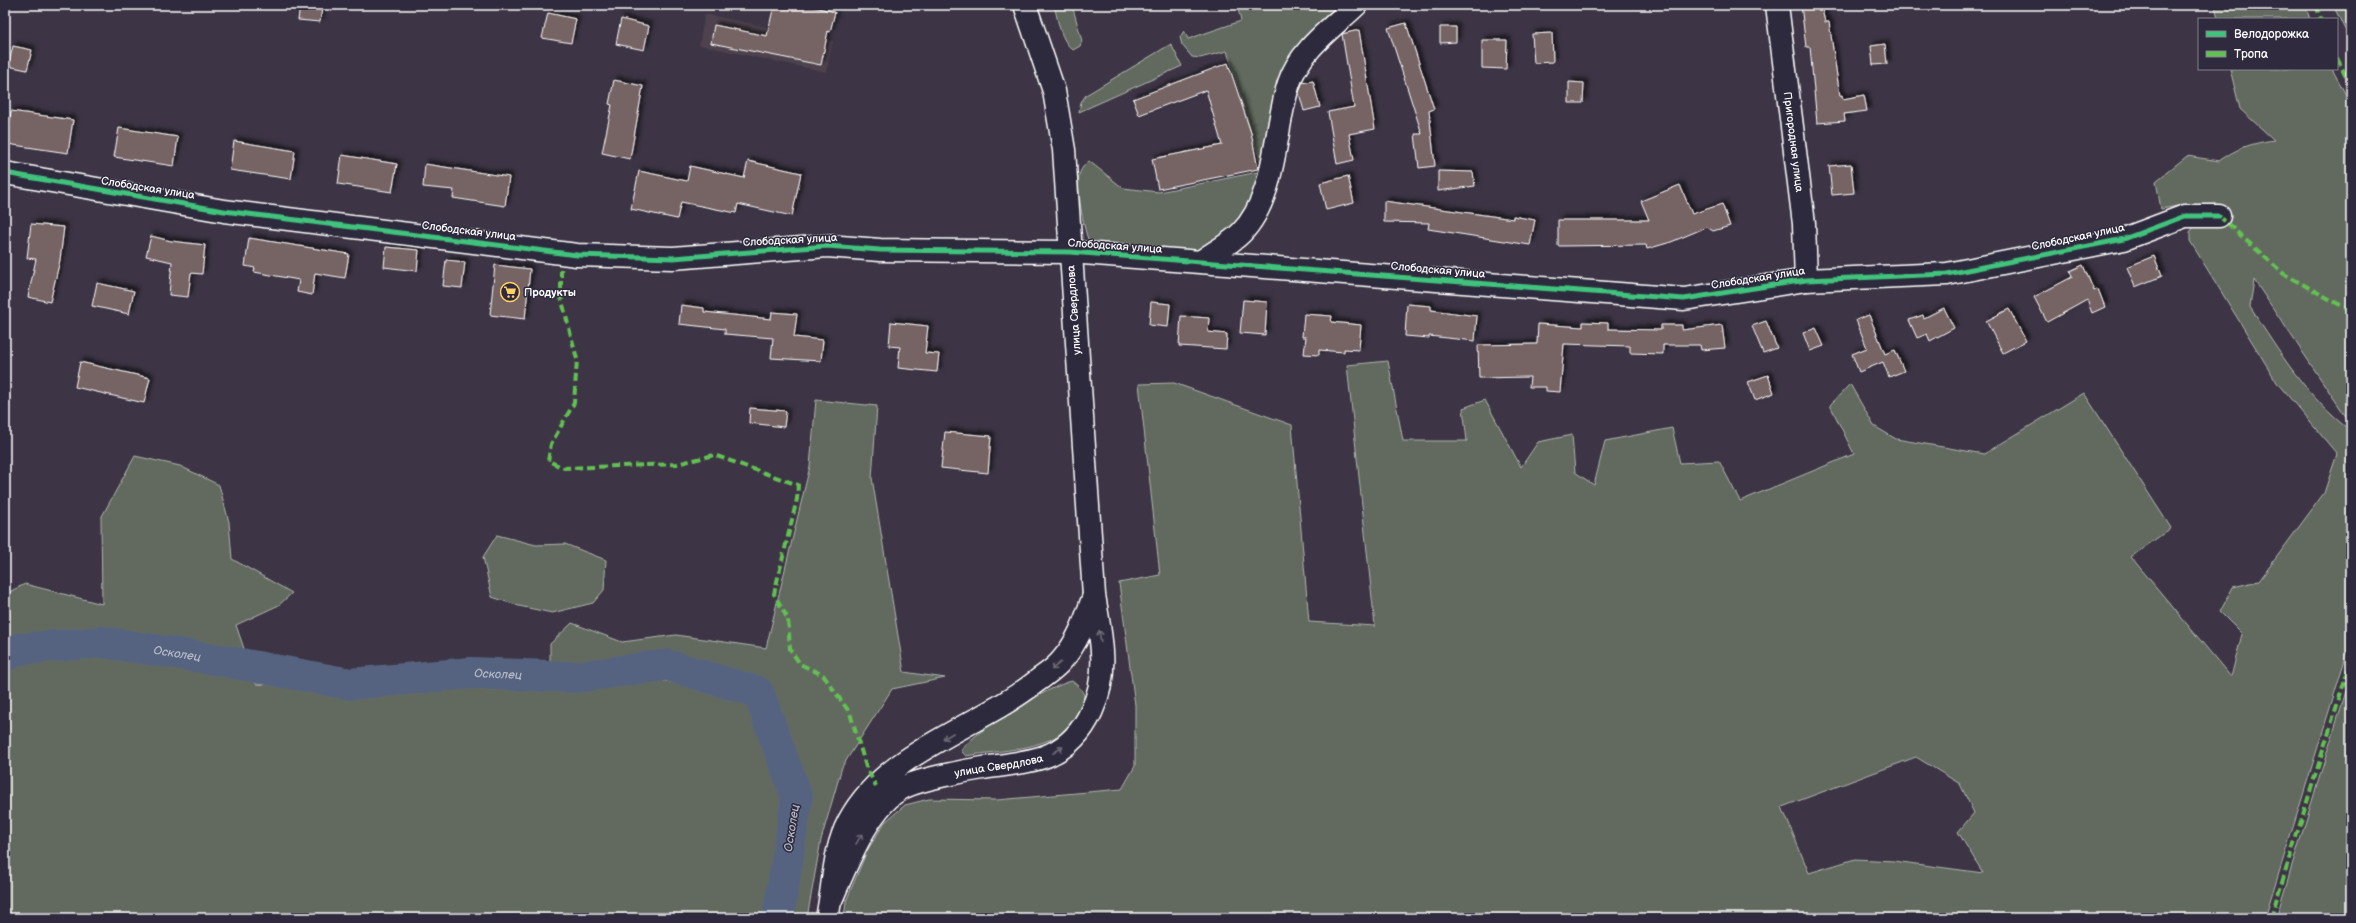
<svg xmlns="http://www.w3.org/2000/svg" width="2356" height="923" font-family="'Balsamiq Sans',sans-serif">
<style>
.built{fill:#4e434e}
.green{fill:#626b5f;stroke:#b0b5af;fill-rule:evenodd}
.lines{fill:none;stroke-linecap:round;stroke-linejoin:round}
.river{stroke:#576480;stroke-width:32}
.building{fill:#766363;stroke:#fff;filter:url(#shadow)}
.minor-casing{stroke:#fff;stroke-width:25}
.major-casing{stroke:#fff;stroke-width:25}
.minor{stroke:#2f2a3d;stroke-width:22}
.major{stroke:#2f2a3d;stroke-width:22}
.quiet{stroke:#63c152;stroke-width:4;stroke-dasharray:8 4;stroke-linecap:butt}
.cycleway-casing{stroke:#2f2a3d;stroke-width:8}
.cycleway{stroke:#40c37c;stroke-width:5}
.oneway{stroke:#6d6a77}
.labels{text-anchor:middle;dominant-baseline:central;stroke-width:3;stroke-linejoin:round;paint-order:stroke}
.street-label{font-size:11px;fill:#fff;stroke:#2f2a3d}
.poi-label{font-size:11px;font-weight:bold;fill:#fff;stroke:#2f2a3d;text-anchor:start}
.water-label{font-size:12px;font-style:italic;fill:#b3b9c6;stroke:#2f2a3d}
</style>
<defs>
<filter id="shadow"><feDropShadow dx="3.5" dy="-3.5" stdDeviation="2" flood-color="#0009"/></filter>
</defs>
<rect width="100%" height="100%" fill="#3d3545"/>
<filter id="ink" filterUnits="userSpaceOnUse"><feTurbulence type="fractalNoise" baseFrequency=".025" numOctaves="2"/><feDisplacementMap in="SourceGraphic" scale="8" xChannelSelector="R" yChannelSelector="G"/><feConvolveMatrix kernelMatrix="1 2 1 2 8 2 1 2 1" color-interpolation-filters="sRGB"/></filter>
<g filter="url(#ink)">
<polygon class="built" points="705,14 833,41 826,72 699,45"/>
<g class="green">
<path d="M 1054,5 L 1072,5 L 1082,41 L 1080,46 L 1073,50 C 1060,40 1058,20 1054,5 Z"/>
<path d="M 1237,5 L 1344,5 L 1292,57 L 1279,88 L 1267,163 L 1251,203 L 1232,231 L 1194,255 L 1103,246 L 1088,239 C 1083,227 1077,189 1079,176 C 1080,170 1084,165 1089,161 L 1123,188 L 1159,192 L 1263,171 L 1227,51 L 1200,58 L 1192,57 L 1182,45 L 1180,37 L 1184,31 L 1188,39 L 1241,21 Z"/>
<polygon points="2215,5 2305,5 2310,19 2218,19"/>
<polygon points="2333,5 2351,5 2351,42"/>
<polygon points="1171,44 1182,66 1079,112 1081,102 1086,95"/>
<path d="M 2230,69 L 2332,69 L 2351,104 L 2351,424 L 2254,280 L 2250,307 C 2279,352 2308,399 2351,431 L 2351,640 L 2265,918 L 844,918 L 846,901 L 867,851 L 885,822 L 905,805 L 929,799 L 997,800 L 1122,789 L 1135,766 L 1135,705 L 1119,583 L 1160,575 L 1139,384 L 1174,383 L 1292,425 L 1309,622 L 1375,626 L 1347,365 L 1388,361 L 1403,441 L 1467,441 L 1463,408 L 1485,400 L 1521,467 L 1538,442 L 1572,435 L 1575,472 L 1594,485 L 1605,441 L 1672,428 L 1680,463 L 1719,461 L 1740,501 L 1854,454 L 1830,405 L 1850,384 L 1874,426 L 1896,439 L 1984,454 L 2084,393 L 2171,528 L 2131,557 L 2231,677 L 2242,634 L 2220,612 L 2233,587 L 2259,581 L 2324,493 L 2337,454 L 2278,384 L 2190,241 L 2190,232 L 2206,211 L 2183,205 L 2161,209 L 2156,181 L 2187,156 L 2219,161 C 2237,148 2252,143 2274,140 L 2240,109 ZM 1916,757 L 1960,784 L 1974,813 L 1958,832 L 1983,873 L 1894,861 L 1855,859 L 1809,873 L 1782,807 Z"/>
<polygon points="816,400 877,406 872,478 904,672 945,678 892,689 842,767 821,840 807,918 785,918 805,796 764,685 654,679 753,697 787,798 769,918 5,918 5,594 25,584 102,604 101,518 135,456 180,466 219,485 229,522 232,559 292,593 279,605 236,625 256,684 352,689 475,679 550,691 550,644 572,623 622,642 676,635 766,648 810,466"/>
<polygon points="497,535 536,545 565,544 606,560 604,590 593,603 552,613 519,606 492,597 483,557"/>
<polygon points="2351,675 2351,918 2276,918"/>
<path d="M 1072,681 C 1081,688 1087,694 1083,706 C 1068,751 1005,749 966,756 L 961,751 C 970,733 1051,685 1072,681 Z"/>
</g>
<g class="lines">
<path class="river" id="s1" d="M 5,656 L 19,649 L 102,642 L 219,660 L 350,684 L 471,673 L 576,677 L 667,665 L 758,692 L 797,797 L 778,918"/>
</g>
<g class="building">
<polygon points="300,5 322,8 320,22 298,20"/>
<polygon points="774,5 806,5 835,12 830,32 828,31 821,65 711,43 714,25 767,36"/>
<polygon points="1801,5 1821,5 1825,22 1829,22 1840,96 1842,95 1843,99 1864,95 1867,111 1844,114 1845,121 1817,123 1810,47 1806,47"/>
<polygon points="548,13 576,19 571,43 542,38"/>
<polygon points="621,19 649,26 644,50 616,44"/>
<polygon points="1406,23 1434,109 1429,111 1435,166 1419,168 1415,134 1422,134 1388,28"/>
<polygon points="1440,27 1456,27 1456,42 1440,43"/>
<polygon points="1359,30 1375,129 1349,134 1354,160 1337,164 1328,112 1354,107 1342,34"/>
<polygon points="1552,33 1553,62 1534,63 1532,34"/>
<polygon points="1482,40 1507,40 1506,69 1482,68"/>
<polygon points="1885,44 1887,64 1873,65 1871,46"/>
<polygon points="13,46 32,50 27,70 8,66"/>
<polygon points="1228,63 1251,133 1258,169 1158,189 1152,159 1222,145 1206,90 1139,115 1133,99"/>
<polygon points="614,80 643,86 630,159 602,153 612,105 609,104"/>
<polygon points="1313,81 1320,107 1304,111 1299,93 1301,87 1302,83"/>
<polygon points="1569,82 1584,83 1583,103 1569,103"/>
<polygon points="11,111 73,120 68,153 7,144"/>
<polygon points="119,128 178,137 174,166 114,157"/>
<polygon points="234,141 295,151 291,179 230,170"/>
<polygon points="342,155 397,164 392,192 338,184"/>
<polygon points="748,161 801,173 792,216 738,204 736,213 681,202 677,219 631,209 639,171 687,181 690,166 744,178"/>
<polygon points="425,164 509,177 505,206 453,198 454,190 423,187"/>
<polygon points="1851,164 1854,193 1832,195 1829,166"/>
<polygon points="1438,171 1473,172 1475,186 1438,191"/>
<polygon points="1348,176 1354,203 1326,210 1320,183"/>
<polygon points="1680,185 1692,214 1722,204 1730,226 1713,231 1707,227 1671,242 1647,249 1646,245 1558,246 1558,220 1649,220 1641,201"/>
<polygon points="1384,201 1513,219 1513,216 1535,220 1530,245 1428,229 1429,223 1384,222"/>
<polygon points="31,224 64,227 60,260 50,302 28,297 36,259 27,258"/>
<polygon points="151,236 171,241 205,245 202,274 191,273 188,297 169,295 172,262 146,256"/>
<polygon points="249,238 349,254 345,278 315,273 312,295 297,292 299,280 254,272 255,268 245,266"/>
<polygon points="386,247 419,250 417,271 384,267"/>
<polygon points="2154,256 2162,276 2135,287 2127,267"/>
<polygon points="446,260 465,262 462,288 443,286"/>
<polygon points="495,265 530,269 525,319 490,315"/>
<polygon points="2083,265 2094,291 2098,289 2105,307 2092,313 2087,300 2047,322 2034,297 2072,277 2070,271"/>
<polygon points="97,283 134,291 129,314 92,306"/>
<polygon points="1243,300 1267,302 1265,335 1240,333"/>
<polygon points="1151,302 1170,304 1168,327 1149,325"/>
<polygon points="1407,304 1431,306 1431,310 1477,316 1475,341 1429,336 1429,338 1405,336"/>
<polygon points="681,305 704,308 704,312 771,319 772,312 797,314 794,337 823,340 821,361 771,358 773,338 725,334 725,329 679,324"/>
<polygon points="1944,308 1954,328 1930,341 1927,334 1917,338 1909,320 1923,315 1924,318"/>
<polygon points="2009,309 2026,341 2003,353 1986,321"/>
<polygon points="1304,314 1332,316 1331,322 1361,325 1359,350 1344,349 1344,352 1319,350 1319,355 1304,354 1306,337 1302,337"/>
<polygon points="1869,315 1885,354 1895,350 1904,371 1889,377 1883,362 1859,372 1852,354 1867,348 1856,320"/>
<polygon points="1181,316 1209,318 1208,332 1227,334 1226,349 1179,346"/>
<polygon points="1766,321 1777,348 1763,353 1752,326"/>
<polygon points="891,322 928,326 925,353 939,354 937,372 898,368 900,347 889,346"/>
<polygon points="1583,322 1608,323 1608,329 1661,330 1661,325 1682,325 1682,330 1722,325 1725,348 1701,350 1700,345 1663,345 1663,354 1630,353 1630,346 1564,344 1560,392 1546,391 1546,387 1529,387 1530,377 1479,378 1478,345 1537,344 1538,324 1583,327"/>
<polygon points="1816,328 1824,346 1810,351 1803,333"/>
<polygon points="80,362 150,378 144,403 75,387"/>
<polygon points="1768,375 1774,393 1755,400 1748,382"/>
<polygon points="750,408 786,411 784,427 749,423"/>
<polygon points="945,432 991,436 988,473 941,468"/>
</g>
<g class="lines">
<g class="minor-casing">
<g id="minor">
<path id="s2" d="M 1777,5 L 1804,224 L 1806,280"/>
<polyline points="5,173 224,211 577,255 673,258 827,246 880,250 1070,252 1684,299 1806,280 1947,274 2124,239 2185,216 2219,216"/>
<path d="M 1202,261 C 1214,252 1230,244 1241,233 C 1277,197 1274,128 1289,83 C 1299,51 1333,27 1356,5"/>
</g>
</g>
<g class="major-casing">
<g id="major">
<path id="s3" d="M 831,900 C 846,866 869,804 904,787 C 922,779 963,771 983,768 C 1002,765 1035,762 1051,754 C 1088,737 1105,691 1102,652 C 1101,633 1097,614 1094,595 L 1064,150 L 1054,91 L 1025,5"/>
<path d="M 827,918 C 834,885 833,851 849,821 C 887,750 977,729 1037,681 C 1045,675 1056,668 1062,660 C 1078,642 1085,621 1093,598"/>
</g>
</g>
<use href="#minor" class="minor"/>
<use href="#major" class="major"/>
<g class="quiet">
<polyline points="2316,5 2321,19"/>
<polyline points="2337,58 2351,86"/>
<polyline points="2219,216 2284,274 2351,311"/>
<polyline points="561,269 561,297 577,359 574,403 551,444 548,461 564,468 677,464 714,455 798,485 797,499 774,594 788,619 790,649 800,664 823,675 850,713 866,767 876,786"/>
<polyline points="2271,918 2351,660"/>
</g>
<g class="cycleway-casing">
<polyline id="cycleway" points="5,173 224,211 577,255 673,258 827,246 880,250 1070,252 1684,299 1806,280 1947,274 2124,239 2185,216 2219,216"/>
</g>
<use href="#cycleway" class="cycleway"/>
</g>
<defs><path id="oneway-shaft" d="M-6 0H5M1.5-3L5.5 0L1.5 3" fill="none" stroke-width="1.6" stroke-linecap="round" stroke-linejoin="round"/></defs>
<g class="oneway">
<use href="#oneway-shaft" transform="translate(1100 636) rotate(-98)"/>
<use href="#oneway-shaft" transform="translate(1056 666) rotate(141)"/>
<use href="#oneway-shaft" transform="translate(948 736) rotate(150)"/>
<use href="#oneway-shaft" transform="translate(1058 750) rotate(-33)"/>
<use href="#oneway-shaft" transform="translate(859 839) rotate(-60)"/>
</g>
</g>
<defs>
<g id="supermarket-ring" transform="scale(1)"><circle r="9.5" fill="#2f2a3d" stroke="#ffd166" stroke-width="1.5"/><path d="M-6-5.5h2.5l.6 2H6L4.5 2H-2.5L-4.4-4H-6ZM-1.5 3.2a1.3 1.3 0 1 0 .1 0ZM3 3.2a1.3 1.3 0 1 0 .1 0Z" fill="#ffd166"/></g>
</defs>
<g fill-rule="evenodd">
<use href="#supermarket-ring" x="510" y="292"/>
</g>
<g class="labels">
<g class="street-label">
<text stroke="none"><textPath href="#s2" startOffset="138">Пригородная улица</textPath></text>
<text transform="translate(148 188) rotate(9)">Слободская улица</text>
<text transform="translate(469 231) rotate(7)">Слободская улица</text>
<text transform="translate(2078 237) rotate(-12)">Слободская улица</text>
<text transform="translate(790 240) rotate(-3)">Слободская улица</text>
<text transform="translate(1115 246) rotate(4)">Слободская улица</text>
<text transform="translate(1438 270) rotate(5)">Слободская улица</text>
<text transform="translate(1758 278) rotate(-9)">Слободская улица</text>
<text transform="translate(1074 310) rotate(-94)">улица Свердлова</text>
<text stroke="none"><textPath href="#s3" startOffset="234">улица Свердлова</textPath></text>
</g>
<g class="poi-label">
<text x="524" y="292">Продукты</text>
</g>
<g class="water-label">
<text stroke="none"><textPath href="#s1" startOffset="175">Осколец</textPath></text>
<text stroke="none"><textPath href="#s1" startOffset="499">Осколец</textPath></text>
<text transform="translate(792 828) rotate(-81)">Осколец</text>
</g>
</g>
<rect width="2356" height="923" fill="none" stroke="#2f2a3d" stroke-width="20"/>
<rect x="10" y="10" width="2336" height="903" fill="none" stroke="#fff" stroke-width="1.5" filter="url(#ink)"/>
<rect x="2198" y="18" width="140" height="52" fill="#2f2a3d" stroke="#827f8b"/>
<rect x="2206" y="31" width="20" height="6" fill="#40c37c" stroke="#827f8b"/>
<text x="2234" y="38" font-size="12" fill="#ffffff">Велодорожка</text>
<rect x="2206" y="51" width="20" height="6" fill="#63c152" stroke="#827f8b"/>
<text x="2234" y="58" font-size="12" fill="#ffffff">Тропа</text>
</svg>
